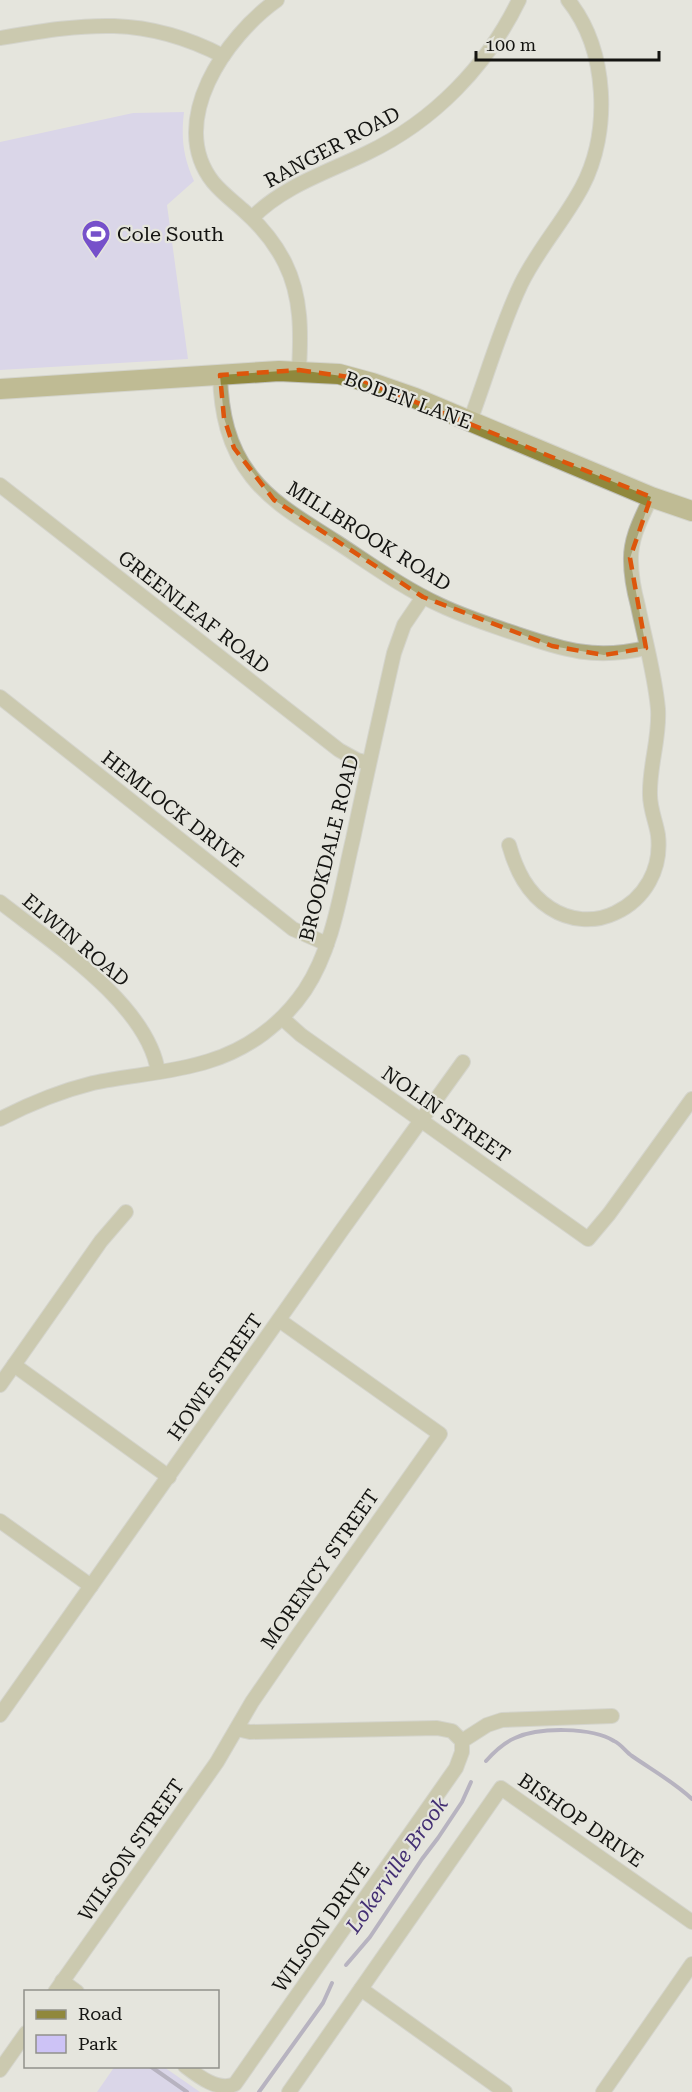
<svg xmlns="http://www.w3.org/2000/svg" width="692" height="2092" font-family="'Roboto Serif',serif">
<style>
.green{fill:#cdc3f6}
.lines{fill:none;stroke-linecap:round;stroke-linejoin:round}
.stream{stroke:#7f779e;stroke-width:4}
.street-casing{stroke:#bfbfb8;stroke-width:16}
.secondary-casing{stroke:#bfbfb8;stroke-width:22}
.street{stroke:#aba778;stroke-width:14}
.secondary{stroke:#90883c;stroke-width:20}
.marked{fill:none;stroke:#dd560c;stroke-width:4.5;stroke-dasharray:12 8;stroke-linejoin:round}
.labels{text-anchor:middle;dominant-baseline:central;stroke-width:4.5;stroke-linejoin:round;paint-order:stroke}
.street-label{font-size:20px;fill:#141411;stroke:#e5e5dd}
.poi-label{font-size:20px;fill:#141411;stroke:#e5e5dd;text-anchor:start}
.water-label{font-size:21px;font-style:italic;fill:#432f73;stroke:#e5e5dd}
</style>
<rect width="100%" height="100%" fill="#e5e5dd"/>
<g class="green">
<path d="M 184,112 C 181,138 183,157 194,181 L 167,205 L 188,359 L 0,370 L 0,142 L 133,113 Z"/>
<polygon points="115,2066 164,2067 200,2092 97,2092"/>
</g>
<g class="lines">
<g class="stream">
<path d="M 486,1761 C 494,1752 503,1743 515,1738 C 539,1727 592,1727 614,1741 C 621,1744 626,1752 632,1756 C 652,1770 674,1782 692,1799"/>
<polyline points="346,1965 370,1937 422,1859 438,1838 462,1802 471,1782"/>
<polyline points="150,2066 187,2092"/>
<polyline points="259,2092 323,2003 332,1983"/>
</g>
<g class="street-casing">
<g id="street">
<path d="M 277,0 C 226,36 166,122 213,182 C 222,193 233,201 243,210 C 260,225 275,243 285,263 C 302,297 301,334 299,370"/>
<path d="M 0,38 C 85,24 142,14 223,56"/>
<path d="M 252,218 C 283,186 328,172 367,153 C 434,121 487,66 519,0"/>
<path d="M 220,375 C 221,412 228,447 252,477 C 274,505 306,522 335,541 C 369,563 403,588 440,605 C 465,617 491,625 517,634 C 565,650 595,660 646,648"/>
<path d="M 470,421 C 487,376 500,328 521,284 C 538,249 564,221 582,187 C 611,132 608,50 568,0"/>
<polyline points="0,485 339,750 357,760 369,763"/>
<polyline points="0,697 293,929 327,944"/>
<path d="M 509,845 C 516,870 527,893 550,908 C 570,921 594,923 615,913 C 645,899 662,869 658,835 C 656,822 650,809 650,795 C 649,766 660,738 658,709 C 655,675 645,640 638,606 C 634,591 631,577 631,561 C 630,538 642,517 651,497"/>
<path d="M 0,902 C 51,942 148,1004 158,1072"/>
<polyline points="282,1018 301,1035 588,1239 609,1214 692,1099"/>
<path d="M 0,1119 C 29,1104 61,1091 93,1083 C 131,1075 172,1073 209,1061 C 248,1049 282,1024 305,990 C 334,946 341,889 353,839 C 366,777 380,715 394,653 L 404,625 L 423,597"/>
<polyline points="14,1365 169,1477"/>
<polyline points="0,1385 101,1241 126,1212"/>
<polyline points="0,1521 91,1586"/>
<polyline points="0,1715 342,1230 463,1062"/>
<polyline points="237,1729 250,1732 437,1728 452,1731 462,1741"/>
<polyline points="62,1981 77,1992"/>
<polyline points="361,1989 505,2092"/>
<polyline points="55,1992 217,1762 252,1702 296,1638 440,1434 279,1320"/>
<path d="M 185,2066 C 198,2076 218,2092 235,2084 L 456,1768 L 462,1752 L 462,1741 L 487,1725 L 502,1720 L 612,1716"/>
<polyline points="0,2070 26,2033"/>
<polyline points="289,2092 501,1788 692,1922"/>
<polyline points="603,2092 692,1964"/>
</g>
</g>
<g class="secondary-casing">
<polyline id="secondary" points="0,389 279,371 339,374 372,383 415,398 651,497 692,511"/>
</g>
<use href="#street" class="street"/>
<use href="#secondary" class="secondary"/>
</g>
<path d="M0 0H692V2092H0ZM 299,370 L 356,378 L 651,497 L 630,558 L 646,648 L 604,655 L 552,646 L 423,597 L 274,500 L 234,448 L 224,418 L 220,375 Z" fill="#e5e5dd" fill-opacity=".55" fill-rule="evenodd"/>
<path class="marked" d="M 299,370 L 356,378 L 651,497 L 630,558 L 646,648 L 604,655 L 552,646 L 423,597 L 274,500 L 234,448 L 224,418 L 220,375 Z"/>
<defs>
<g id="stadium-pin" transform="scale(1.5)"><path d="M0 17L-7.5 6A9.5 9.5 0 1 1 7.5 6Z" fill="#7651ca" stroke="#e5e5dd"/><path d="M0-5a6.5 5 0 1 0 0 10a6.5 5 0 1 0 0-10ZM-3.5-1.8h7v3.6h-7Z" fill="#fff"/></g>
</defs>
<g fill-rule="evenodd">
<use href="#stadium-pin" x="96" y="234"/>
</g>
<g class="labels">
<g class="street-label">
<text transform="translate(332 147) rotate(-28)">RANGER ROAD</text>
<text transform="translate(408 400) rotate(20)">BODEN LANE</text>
<text transform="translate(369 536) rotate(32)">MILLBROOK ROAD</text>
<text transform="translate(194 612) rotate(38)">GREENLEAF ROAD</text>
<text transform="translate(173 809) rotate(38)">HEMLOCK DRIVE</text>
<text transform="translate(329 848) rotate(-76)">BROOKDALE ROAD</text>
<text transform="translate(76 940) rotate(40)">ELWIN ROAD</text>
<text transform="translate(446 1114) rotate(35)">NOLIN STREET</text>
<text transform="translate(215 1377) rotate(-55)">HOWE STREET</text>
<text transform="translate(320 1569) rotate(-55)">MORENCY STREET</text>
<text transform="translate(581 1820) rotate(35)">BISHOP DRIVE</text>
<text transform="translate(131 1850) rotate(-55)">WILSON STREET</text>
<text transform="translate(321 1927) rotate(-55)">WILSON DRIVE</text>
</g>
<g class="poi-label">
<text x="117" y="234">Cole South</text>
</g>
<g class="water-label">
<text transform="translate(397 1865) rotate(-55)">Lokerville Brook</text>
</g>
</g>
<rect x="24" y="1990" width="195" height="78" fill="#e5e5dd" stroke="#91918b" stroke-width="1.5"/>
<rect x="36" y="2010" width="30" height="9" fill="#90883c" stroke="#91918b" stroke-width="1.5"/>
<text x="78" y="2020" font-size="18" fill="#141411">Road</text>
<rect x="36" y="2035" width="30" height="18" fill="#cdc3f6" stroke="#91918b" stroke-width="1.5"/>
<text x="78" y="2050" font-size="18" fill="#141411">Park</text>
<path d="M476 51v9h183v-9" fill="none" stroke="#141411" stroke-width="3"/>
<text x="485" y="51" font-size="18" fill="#141411" stroke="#e5e5dd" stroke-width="4.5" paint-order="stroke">100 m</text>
</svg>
